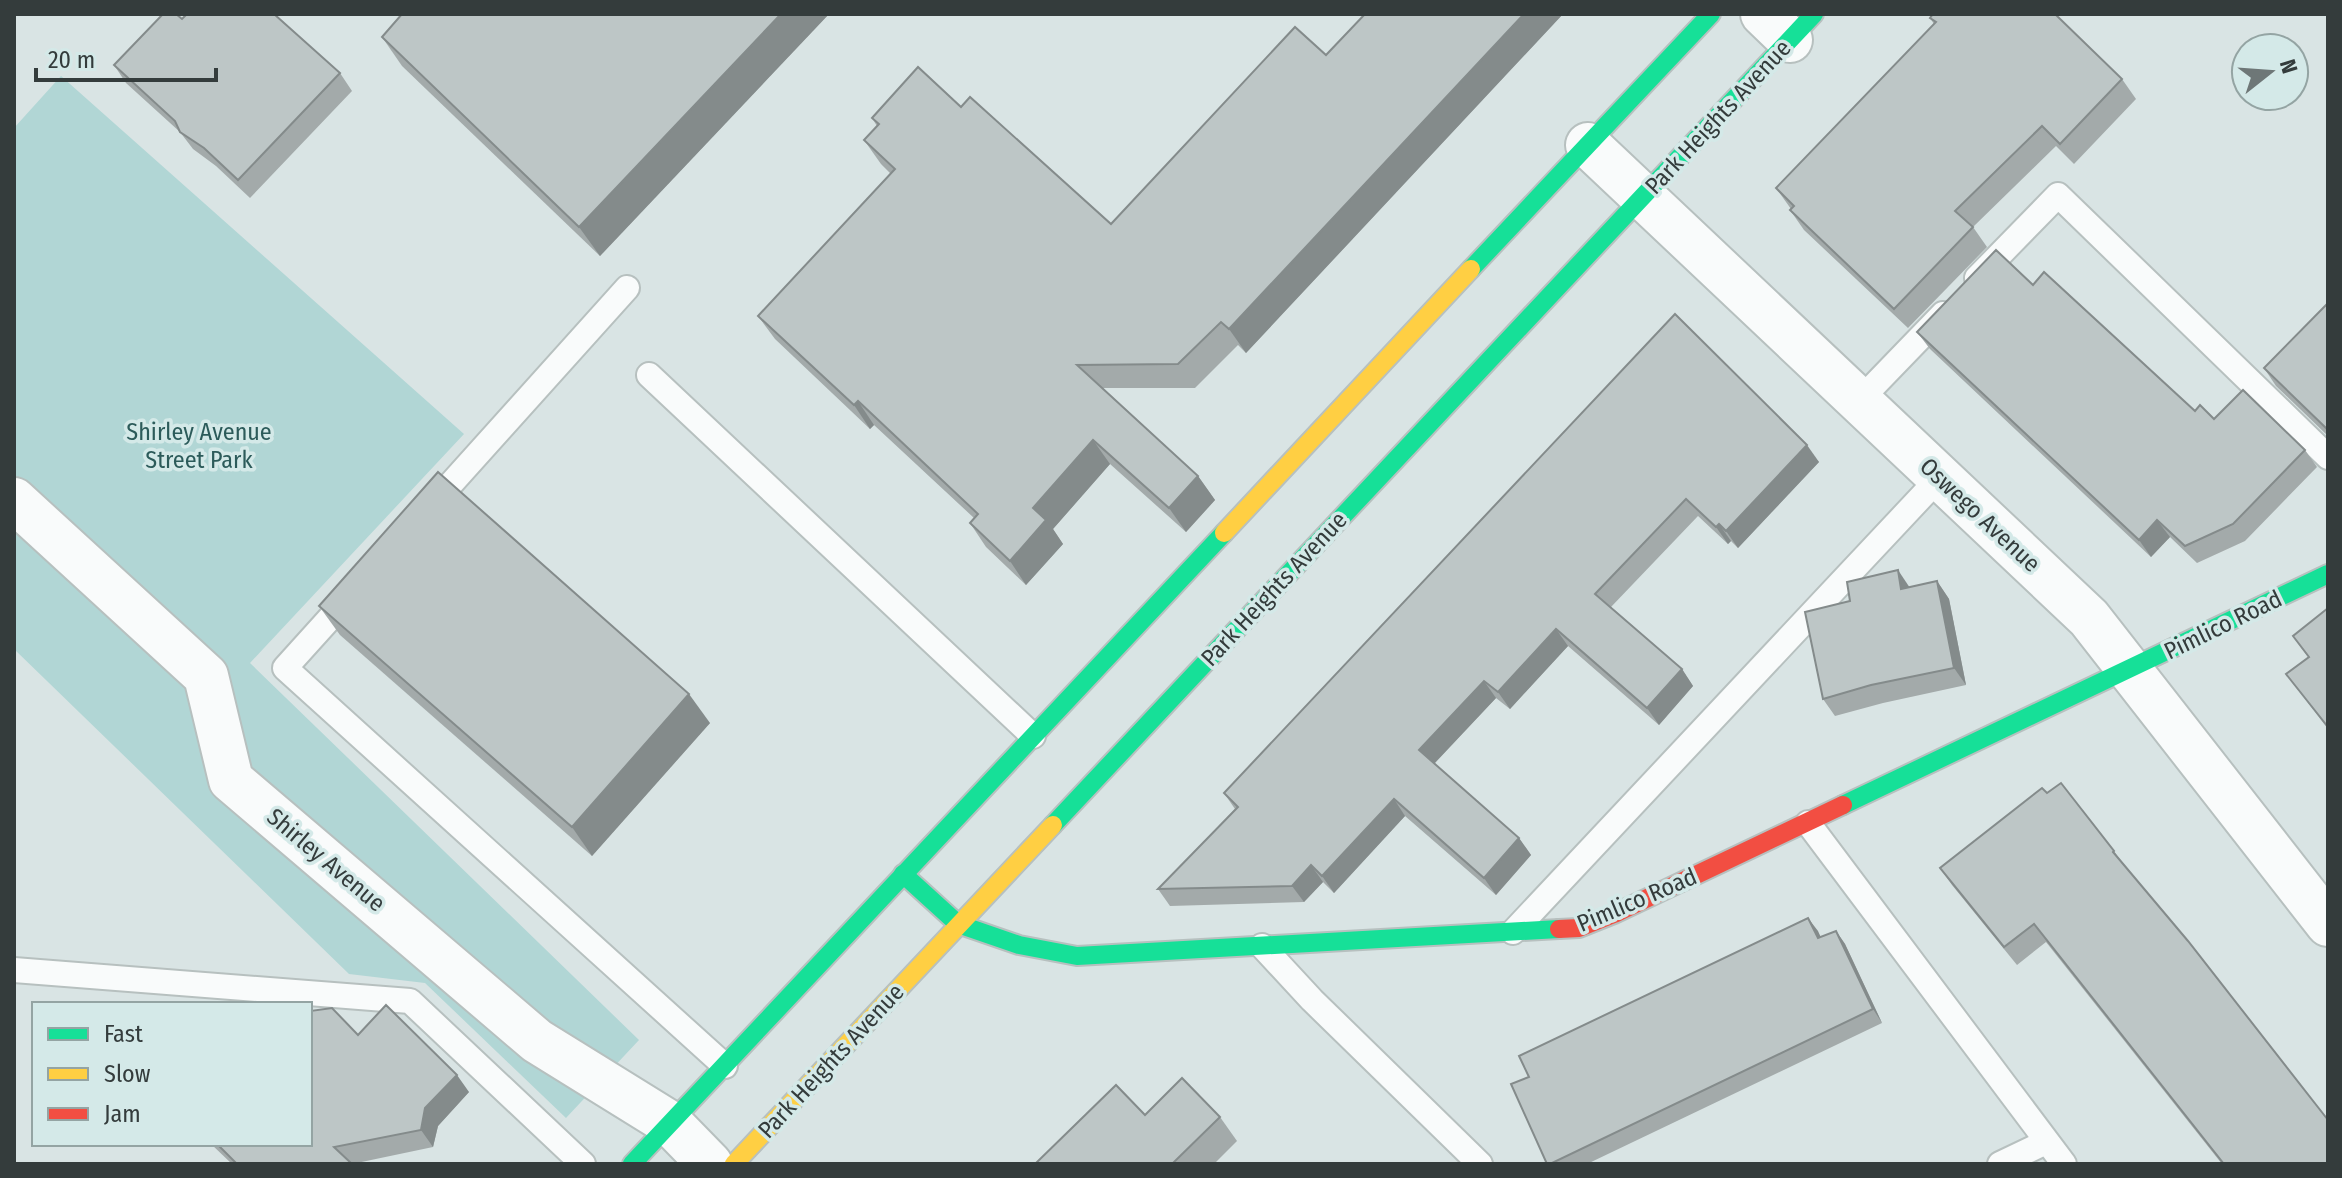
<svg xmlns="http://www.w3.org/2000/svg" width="2342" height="1178" font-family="'Fira Sans Condensed',sans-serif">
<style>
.green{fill:#b1d6d5}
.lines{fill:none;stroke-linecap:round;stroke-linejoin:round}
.lane-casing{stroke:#b7c0bf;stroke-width:28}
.street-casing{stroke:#b7c0bf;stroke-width:48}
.fast-casing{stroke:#b7c0bf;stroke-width:22}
.slow-casing{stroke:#b7c0bf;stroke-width:22}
.jam-casing{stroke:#b7c0bf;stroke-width:22}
.lane{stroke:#f9fbfb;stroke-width:24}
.street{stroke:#f9fbfb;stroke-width:44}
.fast{stroke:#16e098;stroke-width:18}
.slow{stroke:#ffcf43;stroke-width:18}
.jam{stroke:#f24e42;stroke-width:18}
.wall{fill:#a3aaaa}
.shaded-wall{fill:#848b8b}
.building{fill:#bdc6c6;stroke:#848b8b;stroke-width:2}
.labels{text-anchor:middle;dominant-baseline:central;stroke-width:7;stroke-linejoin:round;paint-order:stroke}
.street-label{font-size:24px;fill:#343c3c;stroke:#d4e9e8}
.park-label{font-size:24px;fill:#2c5b5a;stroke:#d4e9e8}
</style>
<rect width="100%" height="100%" fill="#d9e4e4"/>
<polygon class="green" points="61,76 464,434 250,663 639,1040 566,1118 425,983 349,974 14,649 14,128"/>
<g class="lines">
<g class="lane-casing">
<g id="lane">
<polyline points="1977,278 2058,195 2328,457"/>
<polyline points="649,375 1033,736"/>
<polyline points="1859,401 1943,314"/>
<polyline points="431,506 627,288"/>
<polyline points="350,596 285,668 725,1066"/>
<polyline points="1808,823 2064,1164"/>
<polyline points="1513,932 1940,477"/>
<polyline points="1262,946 1312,1000 1480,1164"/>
<polyline points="14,970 410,1001 583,1164"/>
<polyline points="2000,1164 2046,1142"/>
</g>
</g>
<g class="street-casing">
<g id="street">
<polyline points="1763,14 1790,40"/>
<polyline points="1588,145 2089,618 2328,924"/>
<polyline points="14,500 206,676 231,780 537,1041 671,1124 710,1164"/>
</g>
</g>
<g class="fast-casing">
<g id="fast">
<polyline points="1471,269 1711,14"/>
<polyline points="1843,805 2328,574"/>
<polyline points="1053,825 1814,14"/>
<polyline points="903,874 958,924 1019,945 1077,956 1559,929"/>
<polyline points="632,1164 1224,533"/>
</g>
</g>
<g class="slow-casing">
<g id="slow">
<polyline points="1224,533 1471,269"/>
<polyline points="734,1164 1053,825"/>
</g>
</g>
<g class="jam-casing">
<polyline id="jam" points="1559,929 1579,928 1614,914 1843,805"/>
</g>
<use href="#lane" class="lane"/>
<use href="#street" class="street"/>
<use href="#fast" class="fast"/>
<use href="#slow" class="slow"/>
<use href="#jam" class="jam"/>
</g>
<g class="wall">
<polygon points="402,14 829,14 600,256 402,66 382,37"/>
<polygon points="1365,14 1563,14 1246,353 1238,345 1195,388 1103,388 1198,476 1215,500 1186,532 1110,464 1053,529 1063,544 1026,585 986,547 970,523 974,518 874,425 870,429 775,339 758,316 891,174 881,164 864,140 877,126 872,118 961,107 1111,224 1326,55"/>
<polygon points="1930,18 2122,79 2136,99 2074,164 2056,146 1973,227 1987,247 1908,328 1804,230 1790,210 1791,209 1776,188 1934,24"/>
<polygon points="182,19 340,73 352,91 250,198 216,166 193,149 180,132 126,83 114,65"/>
<polygon points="2033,285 2195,411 2214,419 2305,450 2317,467 2245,541 2197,563 2170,537 2151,557 1930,349 1917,332"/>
<polygon points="2328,303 2328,436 2276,386 2264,368"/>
<polygon points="1675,314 1819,462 1738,548 1731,541 1728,544 1698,516 1611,607 1682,669 1693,686 1659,725 1568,646 1510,709 1496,698 1434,764 1519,838 1531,855 1496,895 1405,816 1334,893 1323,882 1304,902 1170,906 1158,889 1235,809 1224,793"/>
<polygon points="1937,581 1949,599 1966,685 1883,703 1835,716 1823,699 1910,587"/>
<polygon points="319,606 710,723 592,856 340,635"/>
<polygon points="2328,608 2328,729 2286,674 2308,657 2293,636"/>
<polygon points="2047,793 2114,851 2328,1164 2222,1164 2046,942 2017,965 1952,885 1940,868"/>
<polygon points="1808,918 1821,937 1836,931 1845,944 1882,1023 1587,1164 1547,1164"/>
<polygon points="358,1035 469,1092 438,1126 433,1147 352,1164 232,1164 211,1144 310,1144"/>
<polygon points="1145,1115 1220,1117 1237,1141 1214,1164 1035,1164"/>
</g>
<g class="shaded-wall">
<polygon points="781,14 829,14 600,256 579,227"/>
<polygon points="1524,14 1563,14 1246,353 1229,329"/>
<polygon points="858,401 874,425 870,429 854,405"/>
<polygon points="1093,440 1110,464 1053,529 1063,544 1026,585 1010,561 1033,508"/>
<polygon points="1807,445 1819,462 1738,548 1726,531"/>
<polygon points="1198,476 1215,500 1186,532 1169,508"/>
<polygon points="2157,520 2170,537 2151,557 2139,540"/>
<polygon points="1719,524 1731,541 1728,544 1716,527"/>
<polygon points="1898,570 1910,588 1901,589"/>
<polygon points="1937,581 1949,599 1966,685 1954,668"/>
<polygon points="1556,629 1568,646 1510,709 1498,692"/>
<polygon points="1682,669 1693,686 1659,725 1647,708"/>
<polygon points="1484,681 1496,698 1431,767 1419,750"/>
<polygon points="689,694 710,723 592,856 572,827"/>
<polygon points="1394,799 1405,816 1334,893 1322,876"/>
<polygon points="1519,838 1531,855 1496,895 1484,878"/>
<polygon points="1311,865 1323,882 1304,902 1292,886"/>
<polygon points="1808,918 1818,931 1827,952 1818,938"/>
<polygon points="1836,931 1845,944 1882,1023 1873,1009"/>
<polygon points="457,1075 469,1092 438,1126 433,1147 421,1130 425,1108"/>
</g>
<g class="building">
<polygon points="163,14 176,14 182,19 187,14 274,14 340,73 238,180 204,148 180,132 175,121 114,65"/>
<polygon points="402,14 781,14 579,227 382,37"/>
<polygon points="1365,14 1524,14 1229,329 1221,322 1178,364 1077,365 1198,476 1169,508 1093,440 1033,508 1046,520 1010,561 970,523 978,514 858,401 854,405 758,316 895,169 864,140 879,124 872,118 918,67 961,107 970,97 1111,224 1295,27 1326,55"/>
<polygon points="1933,14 2055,14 2122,79 2060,144 2042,126 1955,211 1973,227 1894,309 1790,210 1794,206 1776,188 1936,22 1930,18"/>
<polygon points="1996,250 2033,285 2044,272 2195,411 2200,405 2214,419 2243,390 2305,450 2233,524 2185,546 2157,520 2139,540 1917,332"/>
<polygon points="2328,303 2328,426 2326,428 2264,368"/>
<polygon points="1675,314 1807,445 1726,531 1719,524 1716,527 1686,499 1595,594 1682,669 1647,708 1556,629 1498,692 1484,681 1419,750 1519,838 1484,878 1394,799 1322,876 1311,865 1292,886 1158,889 1238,807 1224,793"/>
<polygon points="438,472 689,694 572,827 319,606"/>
<polygon points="1898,570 1901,589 1937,581 1954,668 1871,685 1823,699 1805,612 1850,601 1847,582"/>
<polygon points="2328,608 2328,727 2286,674 2309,657 2293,636"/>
<polygon points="2061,783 2114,851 2113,852 2188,941 2328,1120 2328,1164 2224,1164 2034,924 2004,947 1940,868 2042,788 2047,793"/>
<polygon points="1808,918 1818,938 1836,931 1873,1009 1550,1164 1547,1164 1511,1084 1529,1077 1519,1056"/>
<polygon points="386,1005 457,1075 425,1108 421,1130 334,1147 352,1164 237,1164 217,1144 310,1144 310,1011 332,1008 358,1035"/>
<polygon points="1182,1078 1220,1117 1172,1164 1035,1164 1116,1085 1145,1115"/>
</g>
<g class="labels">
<g class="street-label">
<text transform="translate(1718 117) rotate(-47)">Park Heights Avenue</text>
<text transform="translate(1980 515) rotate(43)">Oswego Avenue</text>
<text transform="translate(1274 589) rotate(-47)">Park Heights Avenue</text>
<text transform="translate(2223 625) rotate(-26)">Pimlico Road</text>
<text transform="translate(326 860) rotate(40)">Shirley Avenue</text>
<text transform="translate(1637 900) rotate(-23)">Pimlico Road</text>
<text transform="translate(831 1061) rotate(-47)">Park Heights Avenue</text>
</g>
<g class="park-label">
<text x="199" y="432">Shirley Avenue<tspan x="199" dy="28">Street Park</tspan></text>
</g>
</g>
<rect width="2342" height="1178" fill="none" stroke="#343c3c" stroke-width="32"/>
<rect x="32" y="1002" width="280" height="144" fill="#d4e9e8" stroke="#94a4a3" stroke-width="2"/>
<rect x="48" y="1028" width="40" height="12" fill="#16e098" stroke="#94a4a3" stroke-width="2"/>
<text x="104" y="1042" font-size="24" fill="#343c3c">Fast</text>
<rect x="48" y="1068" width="40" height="12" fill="#ffcf43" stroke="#94a4a3" stroke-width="2"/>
<text x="104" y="1082" font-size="24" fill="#343c3c">Slow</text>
<rect x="48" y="1108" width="40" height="12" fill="#f24e42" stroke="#94a4a3" stroke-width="2"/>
<text x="104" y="1122" font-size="24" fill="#343c3c">Jam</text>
<g transform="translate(2270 72) rotate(73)"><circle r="38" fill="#d4e9e8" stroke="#94a4a3" stroke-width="2"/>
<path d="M0-6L14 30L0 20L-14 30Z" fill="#6e7777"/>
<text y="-12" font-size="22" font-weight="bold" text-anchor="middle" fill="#343c3c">N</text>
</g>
<path d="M36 68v12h180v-12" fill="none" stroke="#343c3c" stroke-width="4"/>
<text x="48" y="68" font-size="24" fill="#343c3c" stroke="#d4e9e8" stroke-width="6" paint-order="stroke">20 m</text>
</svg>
